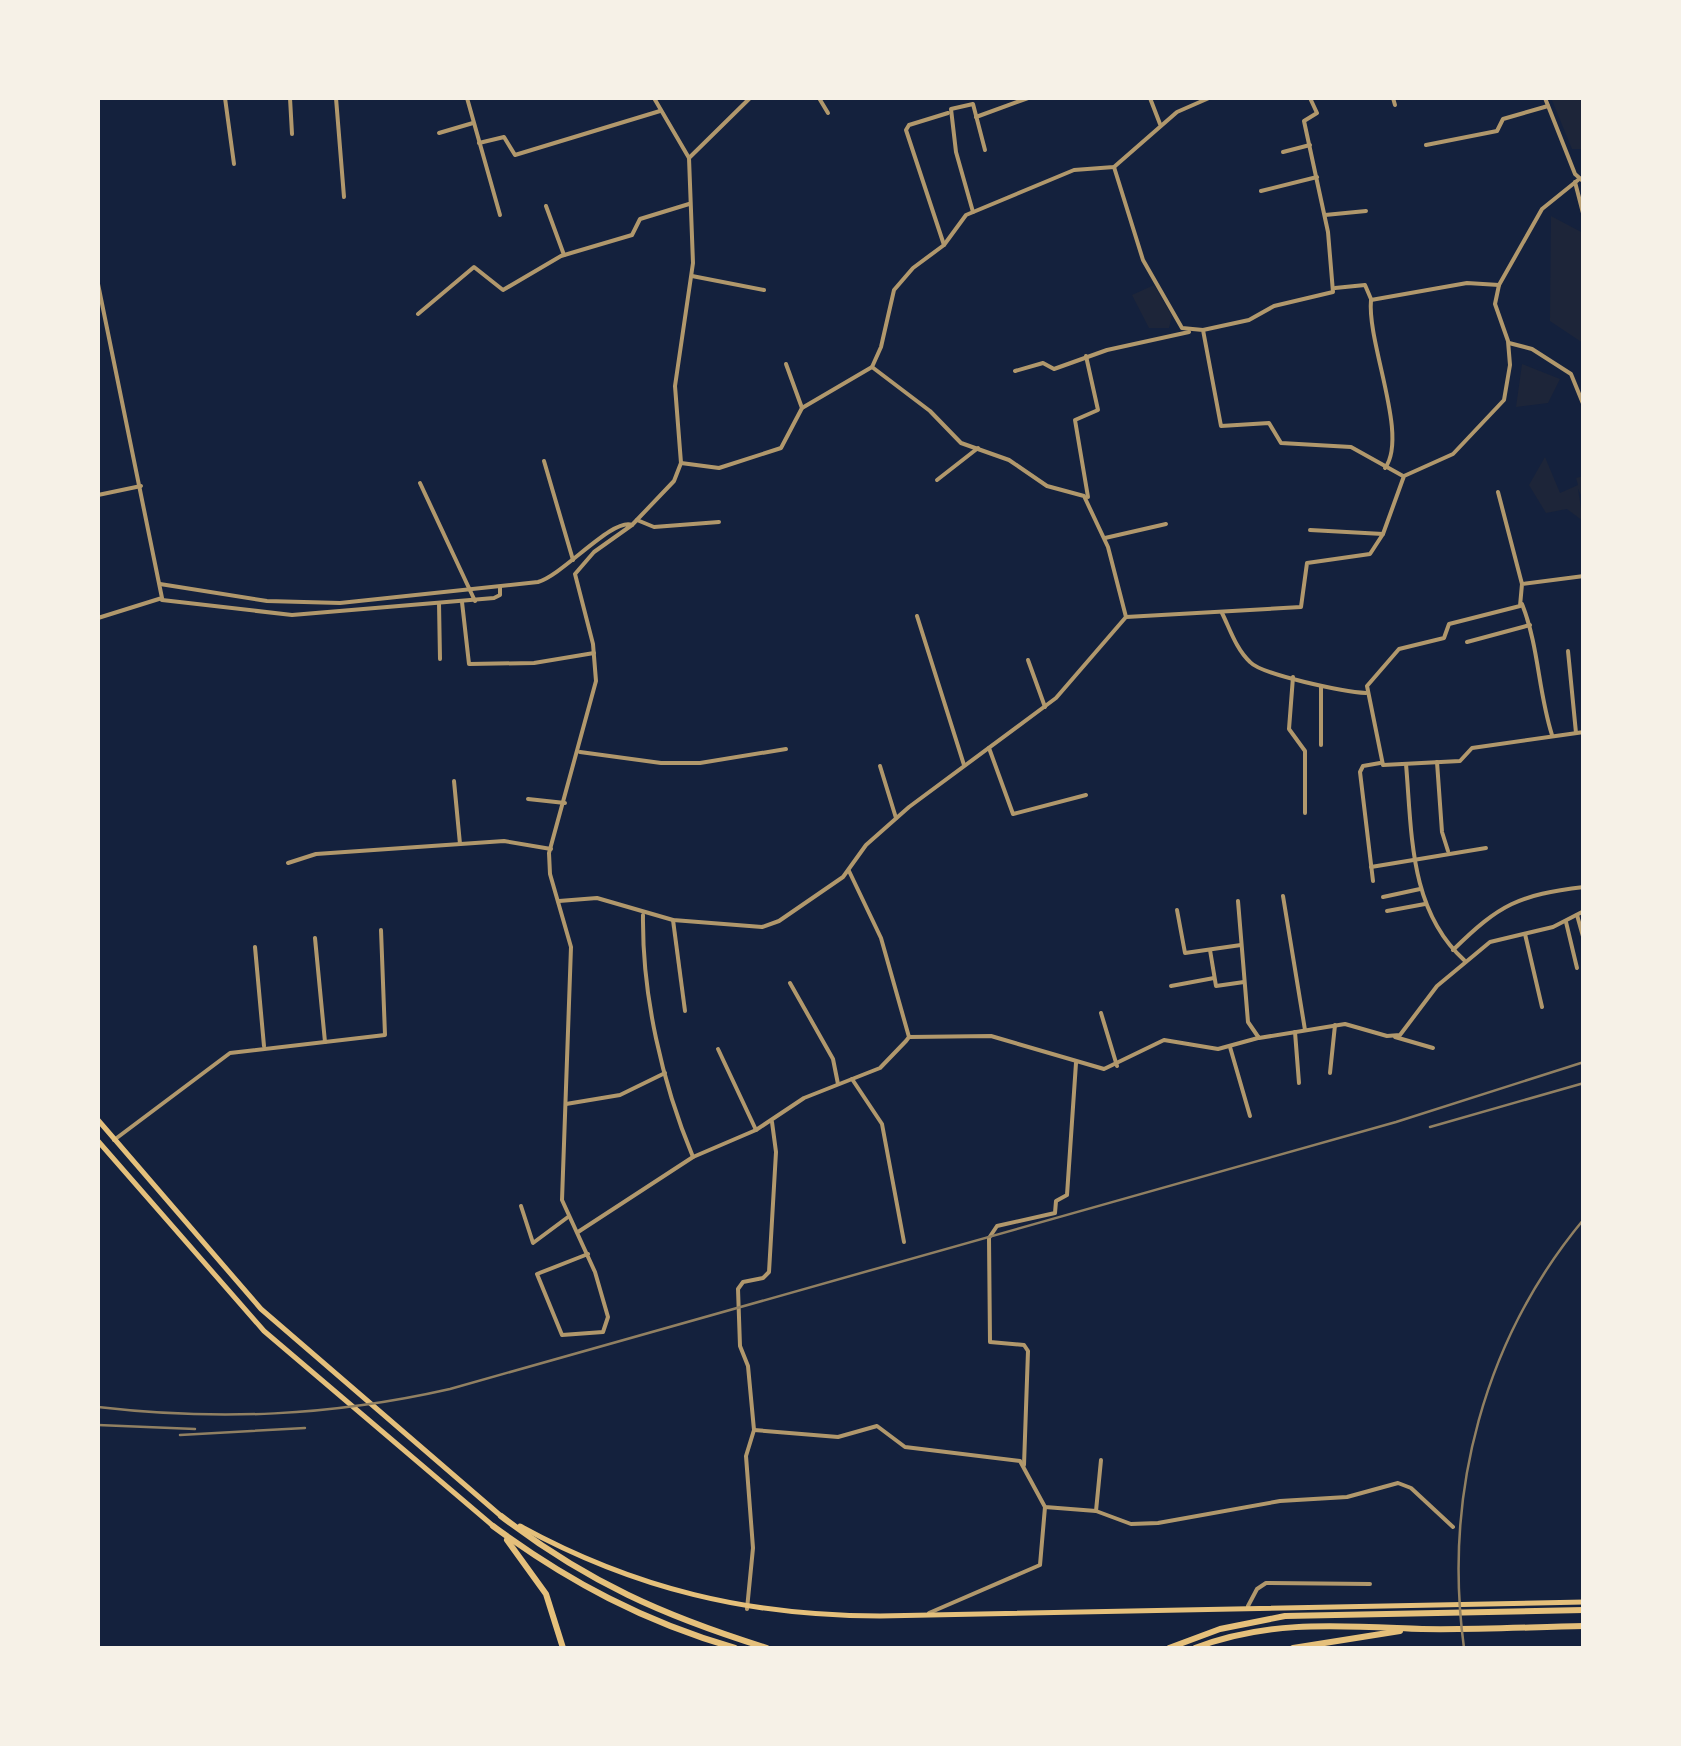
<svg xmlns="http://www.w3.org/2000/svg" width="1681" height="1746" font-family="'PT Sans',sans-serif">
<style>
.green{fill:#1d2539}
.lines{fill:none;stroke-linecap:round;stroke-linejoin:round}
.minor{stroke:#b1986c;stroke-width:4}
.trunk{stroke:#e5c07b;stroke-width:5}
.motorway{stroke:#e5c07b;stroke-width:6}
.rail{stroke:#918062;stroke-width:2.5}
</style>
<rect width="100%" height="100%" fill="#14213d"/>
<g class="green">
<polygon points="1551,98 1583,98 1583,149 1572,149"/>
<polygon points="1551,216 1583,233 1583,343 1550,321"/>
<polygon points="1154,285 1172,316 1169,328 1149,328 1132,295"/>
<polygon points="1522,364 1560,379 1548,403 1516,407"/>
<polygon points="1545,457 1560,493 1578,485 1576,478 1583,476 1583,499 1578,489 1583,521 1567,509 1546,513 1529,485"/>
</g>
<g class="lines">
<g class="minor">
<polyline points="225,98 234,164"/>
<polyline points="290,98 292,134"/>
<polyline points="336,98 344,197"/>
<polyline points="467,98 500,215"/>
<polyline points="654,98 689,158"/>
<polyline points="819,98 828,113"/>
<polyline points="1150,98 1160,124"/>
<polyline points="1393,98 1395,105"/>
<polyline points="1545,98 1575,174 1584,182"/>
<polyline points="976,117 1028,98"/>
<polyline points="439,133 473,123"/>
<polyline points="479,143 504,137 515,155 660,111"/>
<polyline points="1426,145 1497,131 1503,119 1548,106"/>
<polyline points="1283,152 1310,145"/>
<polyline points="1114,167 1143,260 1182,328 1203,330 1221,426 1269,423 1281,443 1351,447 1403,476"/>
<polyline points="1575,182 1584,217"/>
<polyline points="1261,191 1317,177"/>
<polyline points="546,206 564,255"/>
<polyline points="973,212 956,152 951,109 973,104 985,150"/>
<polyline points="1325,215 1366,211"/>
<polyline points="944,245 906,130 909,125 948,113"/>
<polyline points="692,276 764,290"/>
<polyline points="98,284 162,598 98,618"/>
<polyline points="1335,288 1365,285 1371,299"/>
<polyline points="418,314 474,267 503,290 561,256 632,235 640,219 689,204"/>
<polyline points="1203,330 1249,320 1274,306 1333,292 1328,232 1304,121 1317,113 1310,98"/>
<polyline points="1509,343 1532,349 1571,374 1584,406"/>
<polyline points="1086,356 1098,410 1075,420 1088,497"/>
<polyline points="786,364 802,408"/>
<polyline points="872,367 930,411 961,443 1009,460 1047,486 1084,496 1108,547 1126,617"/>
<polyline points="1015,371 1043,363 1054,369 1107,350 1189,332"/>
<polyline points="544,461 573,560"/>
<polyline points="681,463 719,468 781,448 802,408 872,367 881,347 894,290 913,268 944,245 966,215 1074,170 1114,167 1177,112 1209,98"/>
<path d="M 1385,468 C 1409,436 1367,344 1371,300 L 1467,283 L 1499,285"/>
<polyline points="937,480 978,448"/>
<polyline points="420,483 475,601"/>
<polyline points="1498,492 1522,584"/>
<polyline points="98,495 141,486"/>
<polyline points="637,520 654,527 719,522"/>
<polyline points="632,525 674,481 681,463 675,386 693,263 689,158 750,98"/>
<polyline points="1310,530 1383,534"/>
<polyline points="1105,538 1166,524"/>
<polyline points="1584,576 1522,584 1520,606 1449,624 1444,638 1399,649 1367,686 1383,765 1460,761 1472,748 1584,732"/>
<path d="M 160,584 L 267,601 L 340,603 L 538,582 C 563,575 613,517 632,525 L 594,552 L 575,574 L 593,644 L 596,681 L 549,853 L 550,874 L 571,947 L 562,1200 L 595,1272 L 608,1317 L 603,1332 L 562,1335 L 537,1274 L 588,1254"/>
<polyline points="162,600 292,615 494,598 500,595 500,587"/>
<polyline points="462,602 469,664 534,663 594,653"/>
<polyline points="439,603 440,659"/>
<path d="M 1522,604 C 1539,647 1538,691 1552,735"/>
<path d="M 1222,613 C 1230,629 1236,649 1250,662 C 1262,675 1345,692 1366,693"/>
<polyline points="917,616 964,765"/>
<polyline points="1467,642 1530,625"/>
<polyline points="1568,651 1576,733"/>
<polyline points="1028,660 1045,707"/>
<polyline points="1293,677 1289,729 1305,751 1305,813"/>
<polyline points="1321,745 1321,686"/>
<polyline points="989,748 1013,814 1086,795"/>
<polyline points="580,752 661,763 700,763 786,749"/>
<polyline points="1437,762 1442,832 1448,851"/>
<path d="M 1406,764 C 1412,833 1409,910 1464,960"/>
<polyline points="880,766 896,818"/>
<polyline points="454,781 460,844"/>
<polyline points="528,799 565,803"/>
<polyline points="288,863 316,854 504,841 551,849"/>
<polyline points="1371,867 1486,848"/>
<polyline points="1373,881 1360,772 1363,766 1380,763"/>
<polyline points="1283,896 1305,1030"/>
<polyline points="1383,897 1420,889"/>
<polyline points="559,901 597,898 673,920 762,927 779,921 843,877 866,845 909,807 1056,698 1126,617 1301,607 1307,563 1370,554 1383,534 1404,476 1453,454 1504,400 1510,365 1508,341 1495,304 1499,285 1542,209 1578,180"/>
<polyline points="1238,901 1248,1022 1259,1038 1345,1024 1387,1036 1400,1035 1437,986 1490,942 1553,927 1584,911"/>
<polyline points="1177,910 1185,953 1241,945"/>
<polyline points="1387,911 1425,904"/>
<path d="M 643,915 C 642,995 662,1083 693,1157"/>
<polyline points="1577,915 1584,940"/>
<polyline points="673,920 685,1011"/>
<polyline points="1566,922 1577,968"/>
<polyline points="1525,934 1542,1007"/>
<polyline points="315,938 325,1042"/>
<polyline points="255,947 264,1046"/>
<polyline points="1210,950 1216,986 1244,982"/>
<path d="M 1453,950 C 1500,904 1518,895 1584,887"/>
<polyline points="790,983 833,1059 838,1084"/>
<polyline points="1171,986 1214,978"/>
<polyline points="1101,1013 1117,1066"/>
<polyline points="1295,1032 1299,1083"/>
<polyline points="909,1037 991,1036 1104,1069 1164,1040 1218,1049 1258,1038"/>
<polyline points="1395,1037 1433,1048"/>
<polyline points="1230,1047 1250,1116"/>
<polyline points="718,1049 756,1130"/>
<polyline points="1330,1073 1335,1025"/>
<polyline points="852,1079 882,1124 904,1242"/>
<polyline points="566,1104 620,1095 665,1073"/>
<polyline points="114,1140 230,1053 385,1035 381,930"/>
<polyline points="521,1206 533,1243 568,1217"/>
<polyline points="578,1232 693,1157 756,1130 804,1098 880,1068 906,1041 909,1037 881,938 849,871"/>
<polyline points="754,1430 838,1437 877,1426 905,1447 1020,1461 1045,1507 1096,1511 1131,1524 1158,1523 1280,1501 1347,1497 1398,1483 1411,1488 1453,1527"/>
<polyline points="1024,1465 1028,1351 1024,1345 990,1342 989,1238 997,1226 1055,1213 1056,1201 1067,1195 1076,1063"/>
<polyline points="1096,1511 1101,1460"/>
<polyline points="1248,1606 1257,1589 1266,1583 1370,1584"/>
<polyline points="747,1609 753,1548 746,1456 754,1430 748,1366 740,1346 738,1289 743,1282 763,1278 769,1272 776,1152 772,1122"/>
<polyline points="929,1613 1040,1565 1045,1507"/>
</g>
<g class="trunk">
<polyline points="98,1120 261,1309 501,1516"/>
<polyline points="98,1141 264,1331 492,1525"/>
<path d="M 520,1526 C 635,1589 749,1616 880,1616 L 1584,1602"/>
</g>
<g class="motorway">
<path d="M 501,1516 C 587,1582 664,1616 767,1648"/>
<path d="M 493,1526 C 569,1582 645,1622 735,1648"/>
<polyline points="507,1540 546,1594 563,1648"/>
<polyline points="1169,1648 1220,1629 1285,1616 1584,1610"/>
<path d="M 1195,1648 C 1271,1619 1343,1626 1422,1629 C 1476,1630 1530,1627 1584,1626"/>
<polyline points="1293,1648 1400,1631"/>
</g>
<g class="rail">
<polyline points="1430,1127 1584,1083"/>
<path d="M 98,1407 C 218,1421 331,1416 450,1389 L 1396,1122 L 1584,1062"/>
<polyline points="98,1425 195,1429"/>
<polyline points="180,1435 305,1428"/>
<path d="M 1464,1648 C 1443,1494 1484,1339 1584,1219"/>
</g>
</g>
<rect width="1681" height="1746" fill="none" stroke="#f6f1e7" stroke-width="200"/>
</svg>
